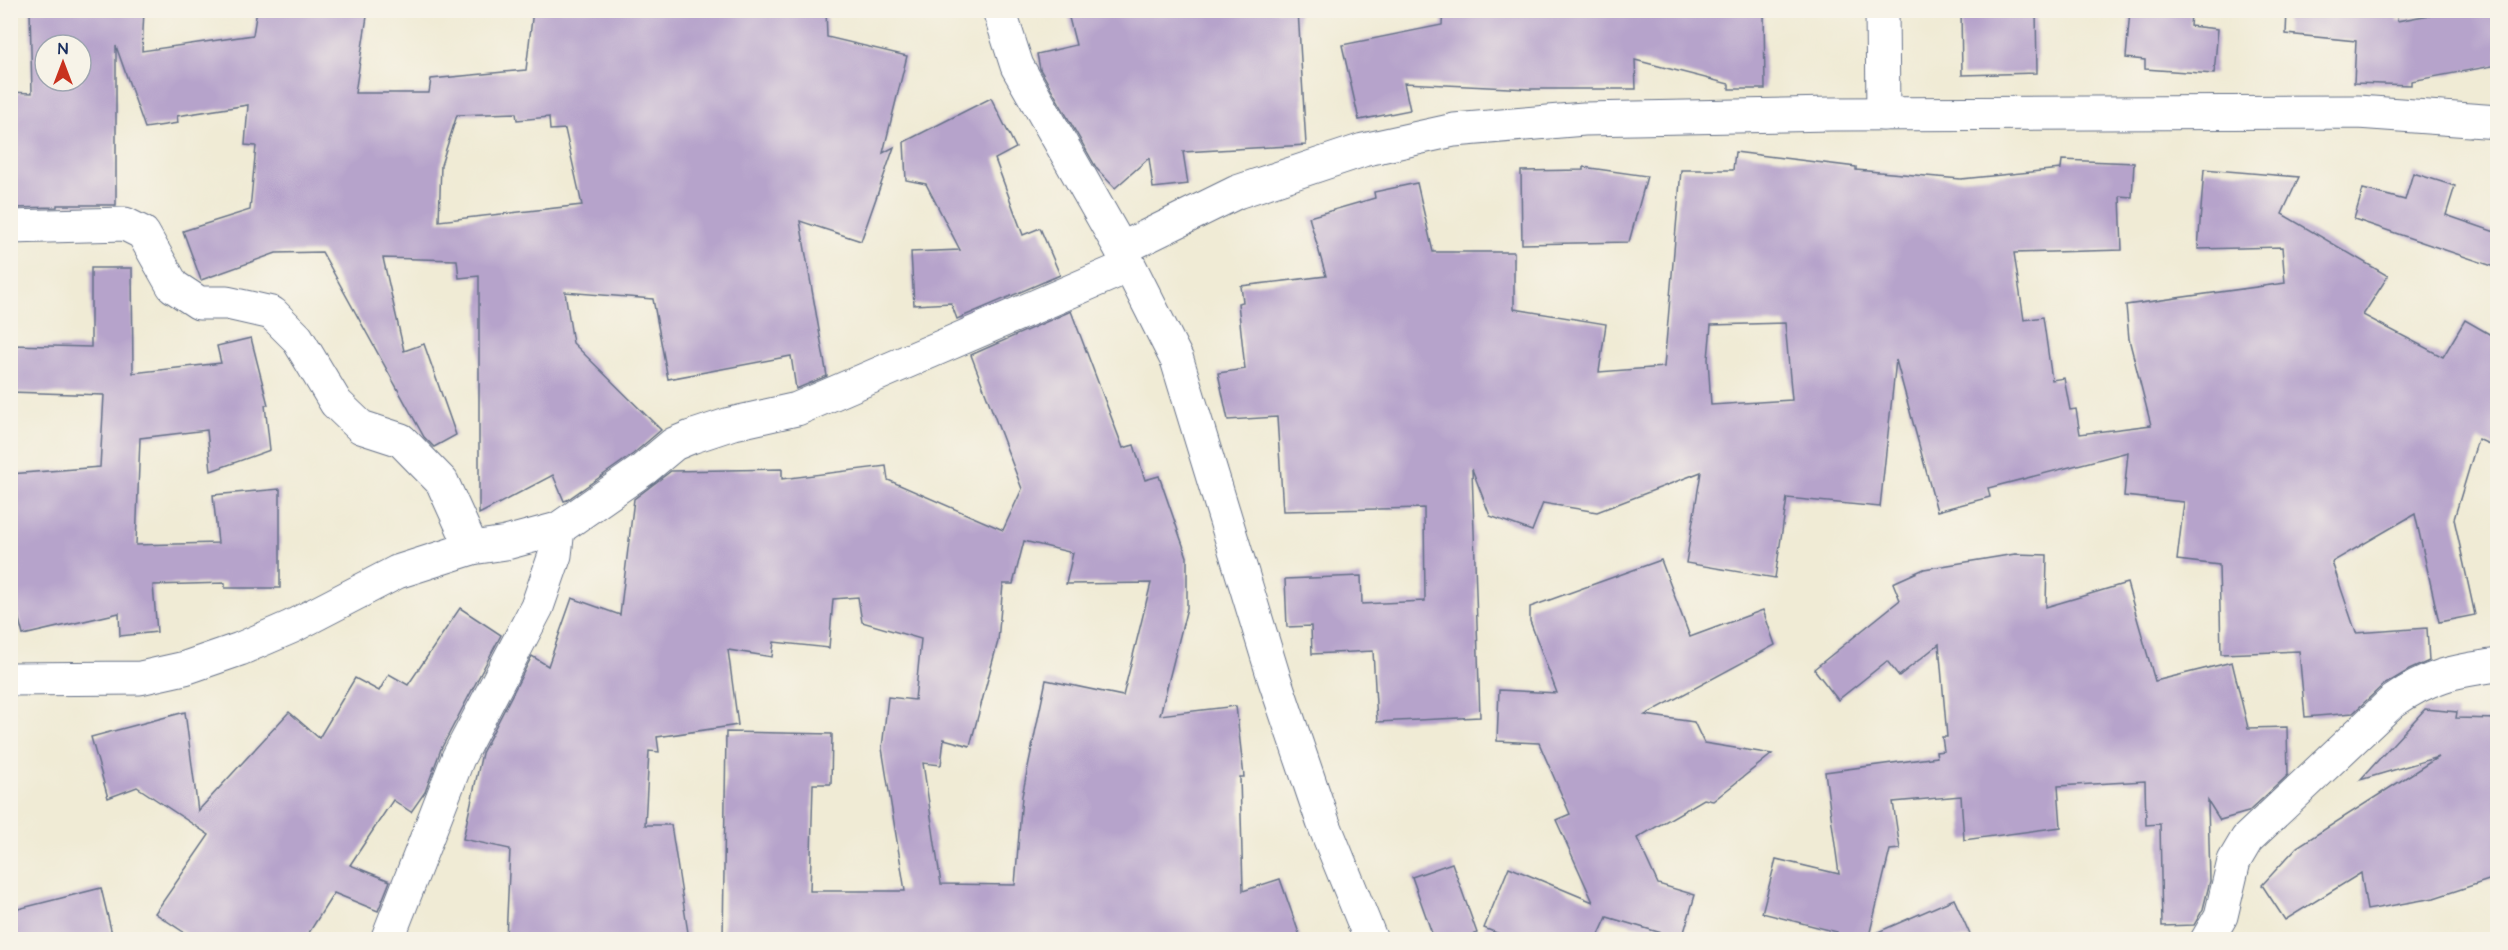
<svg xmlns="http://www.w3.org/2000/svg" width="2508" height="950" font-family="'Architects Daughter',sans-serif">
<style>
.building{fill:#b6a3cb;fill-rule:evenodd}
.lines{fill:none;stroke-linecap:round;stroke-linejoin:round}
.minor-casing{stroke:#667188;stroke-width:35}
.minor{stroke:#fff;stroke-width:33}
</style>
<rect width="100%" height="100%" fill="#f7f3e8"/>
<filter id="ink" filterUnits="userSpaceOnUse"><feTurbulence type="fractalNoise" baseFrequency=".0167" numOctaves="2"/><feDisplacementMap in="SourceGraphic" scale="12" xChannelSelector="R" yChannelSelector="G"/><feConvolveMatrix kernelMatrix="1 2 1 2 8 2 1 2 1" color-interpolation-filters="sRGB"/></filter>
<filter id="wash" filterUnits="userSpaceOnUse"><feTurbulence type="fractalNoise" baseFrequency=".008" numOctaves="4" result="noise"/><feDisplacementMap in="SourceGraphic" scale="24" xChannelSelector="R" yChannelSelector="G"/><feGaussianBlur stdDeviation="1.35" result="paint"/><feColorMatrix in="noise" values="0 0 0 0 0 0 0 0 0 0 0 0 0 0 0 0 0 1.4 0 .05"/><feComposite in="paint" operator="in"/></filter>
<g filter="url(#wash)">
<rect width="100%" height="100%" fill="#f0ebd5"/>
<g id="blocks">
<g class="building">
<path d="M 30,10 L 144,10 L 142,51 L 253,35 L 257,10 L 368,10 L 355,93 L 429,93 L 431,79 L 526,70 L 533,10 L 826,10 L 827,37 L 907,56 L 883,153 L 894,147 L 861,241 L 800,221 L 827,376 L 796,389 L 791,356 L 668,379 L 653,299 L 565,292 L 573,343 L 661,430 L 633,454 L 567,500 L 564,501 L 553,475 L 479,514 L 479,276 L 459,278 L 457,260 L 383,258 L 404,351 L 424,344 L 456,435 L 434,447 L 424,437 L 322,252 L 276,253 L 201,280 L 183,231 L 250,210 L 256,146 L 245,145 L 248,105 L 177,116 L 178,123 L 145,128 L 116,46 L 116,205 L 57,205 L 57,207 L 10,208 L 10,92 L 32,93 ZM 45,45 L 81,45 L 81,81 L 45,81 ZM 516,113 L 517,120 L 549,117 L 550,130 L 565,129 L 582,205 L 439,221 L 441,165 L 457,115 Z"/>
<polygon points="1067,10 1298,10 1306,145 1183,152 1188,184 1153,188 1149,158 1115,188 1097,169 1040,69 1037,54 1076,45"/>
<polygon points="1443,10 1546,13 1546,10 1764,10 1765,89 1729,89 1729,84 1635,60 1636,89 1530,89 1404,83 1410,110 1359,120 1342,45 1442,25"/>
<polygon points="1961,10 2036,10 2037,73 1962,75"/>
<polygon points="2130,10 2191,14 2190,26 2218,29 2214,74 2145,69 2145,60 2126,58"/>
<polygon points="2287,10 2398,10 2397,21 2456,10 2498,10 2498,65 2411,81 2411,85 2354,83 2356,41 2286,34"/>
<polygon points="991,98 1016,148 995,159 1023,235 1040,228 1060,275 957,319 951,303 914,305 911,252 960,250 926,184 906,180 904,142"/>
<path d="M 1735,152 L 1856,167 L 1856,170 L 1961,179 L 2061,169 L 2062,160 L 2134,163 L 2132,197 L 2120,196 L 2122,250 L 2014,253 L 2024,320 L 2043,317 L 2052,380 L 2064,378 L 2070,410 L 2076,409 L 2080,434 L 2151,425 L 2129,339 L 2126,305 L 2285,283 L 2282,247 L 2198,249 L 2204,169 L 2299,177 L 2282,214 L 2388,276 L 2363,315 L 2443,357 L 2465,320 L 2498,339 L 2498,448 L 2478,439 L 2454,519 L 2475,615 L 2439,622 L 2415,514 L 2332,562 L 2356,633 L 2427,628 L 2429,661 L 2409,670 L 2382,686 L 2353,713 L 2305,717 L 2299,651 L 2221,654 L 2219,565 L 2177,560 L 2184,502 L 2124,496 L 2128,452 L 1988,488 L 1990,497 L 1937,511 L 1896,360 L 1880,507 L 1787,498 L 1775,578 L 1686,563 L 1701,472 L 1597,512 L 1543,503 L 1532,531 L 1490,516 L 1472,469 L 1480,717 L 1377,722 L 1373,651 L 1312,654 L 1311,626 L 1287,627 L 1285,579 L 1361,576 L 1362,604 L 1425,601 L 1424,508 L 1283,511 L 1277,417 L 1228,420 L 1218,373 L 1245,369 L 1238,303 L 1243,302 L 1241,286 L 1326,276 L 1309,217 L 1375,198 L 1374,192 L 1417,183 L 1433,252 L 1514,252 L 1514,309 L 1606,324 L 1599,372 L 1664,367 L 1681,170 L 1733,170 ZM 1785,323 L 1792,400 L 1711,405 L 1708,359 L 1711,325 Z"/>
<polygon points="1583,167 1647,176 1629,242 1522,244 1521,171 1583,170"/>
<polygon points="2413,173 2455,186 2446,215 2498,233 2498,268 2354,219 2363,189 2405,200"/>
<polygon points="91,268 132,268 133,373 221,363 217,346 251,338 268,405 265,405 270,450 211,471 207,430 140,438 136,545 218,543 213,495 280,489 280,588 225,588 225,583 153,585 157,632 120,636 119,613 23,635 10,584 10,474 100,467 104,395 10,392 10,345 91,347"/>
<path d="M 1071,311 L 1123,448 L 1134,445 L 1145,480 L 1159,476 L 1187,557 L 1187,608 L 1160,715 L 1236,706 L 1244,777 L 1240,777 L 1243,891 L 1280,879 L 1301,939 L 723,939 L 726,732 L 832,734 L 831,784 L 813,784 L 810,891 L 905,891 L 882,748 L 888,697 L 915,700 L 921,639 L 862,622 L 858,597 L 833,599 L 829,648 L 774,642 L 772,657 L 728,650 L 738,725 L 657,737 L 659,752 L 649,751 L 645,825 L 671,825 L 689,939 L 506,939 L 510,849 L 463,839 L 482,753 L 532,656 L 548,666 L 572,598 L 620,615 L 634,499 L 671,471 L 782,469 L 782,479 L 886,466 L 888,480 L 1003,530 L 1022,489 L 971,355 ZM 1024,541 L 1073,553 L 1066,584 L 1151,583 L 1123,696 L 1046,680 L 1022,796 L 1015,885 L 941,884 L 923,763 L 941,765 L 944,739 L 970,746 L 998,641 L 1003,584 L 1013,584 Z"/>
<polygon points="2015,554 2047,555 2046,607 2127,583 2155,681 2232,662 2248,728 2287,727 2288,775 2248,812 2220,820 2208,801 2210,881 2203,909 2194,925 2162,926 2160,824 2146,825 2145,781 2058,786 2061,827 1964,840 1961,796 1893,802 1900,849 1890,850 1869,936 1954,899 1972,939 1835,939 1837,932 1762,913 1776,859 1839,874 1825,772 1937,757 1936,752 1944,751 1942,737 1947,737 1939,644 1899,676 1887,661 1838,700 1814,669 1900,600 1893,583 1924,569"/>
<polygon points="1661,560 1690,637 1763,610 1775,645 1645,715 1694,722 1704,743 1772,754 1713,801 1704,799 1637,838 1658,884 1695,895 1682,939 1607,917 1597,939 1512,939 1484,928 1509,867 1593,902 1556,820 1570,814 1539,743 1497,741 1499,690 1557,693 1530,621 1530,607"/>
<polygon points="460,608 501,635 441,749 425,792 411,812 393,800 350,865 390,881 378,911 334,893 305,939 194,939 155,913 209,835 137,787 108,798 91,737 185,712 198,811 289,712 319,738 355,678 379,691 389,674 408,685"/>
<polygon points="2425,709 2457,712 2456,718 2498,719 2498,877 2434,898 2367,910 2361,873 2285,920 2262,885 2297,847 2438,757 2360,780"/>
<polygon points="1452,863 1477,933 1460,939 1434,939 1412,877"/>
<polygon points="101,888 112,934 90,939 10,939 10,911"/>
</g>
</g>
</g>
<g filter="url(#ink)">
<use href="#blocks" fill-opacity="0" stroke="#667188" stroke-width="1.5"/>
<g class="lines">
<g class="minor-casing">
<g id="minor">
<polyline points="999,10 1017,66 1121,249 1177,360 1274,678 1323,822 1371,940"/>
<polyline points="1882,10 1883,114"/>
<polyline points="10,227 125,224 143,233 173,286 199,303 227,303 272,313 297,338 336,403 361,427 401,440 442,482 472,548"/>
<polyline points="1121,249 1237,192 1363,150 1454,130 1584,119 1831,114 2358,112 2498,122"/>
<polyline points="10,679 140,678 185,668 240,649 291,627 397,572 472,548 506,543 558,529 644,469 674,444 691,437 730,424 797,409 1129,266"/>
<polyline points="387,940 458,758 537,607 555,555 558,529"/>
<path d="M 2207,940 L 2221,916 L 2234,861 L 2247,839 L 2392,702 C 2429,676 2453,671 2498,665"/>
</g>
</g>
<use href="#minor" class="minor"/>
</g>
</g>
<rect width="2508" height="950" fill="none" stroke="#f7f3e8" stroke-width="36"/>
<g transform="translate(63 63)"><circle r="28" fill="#f7f3e8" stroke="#9fa5b1" stroke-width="1.5"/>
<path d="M0-4.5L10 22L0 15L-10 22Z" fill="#c8321e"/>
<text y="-9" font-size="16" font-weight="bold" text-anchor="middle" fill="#1b2f5e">N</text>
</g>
</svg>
